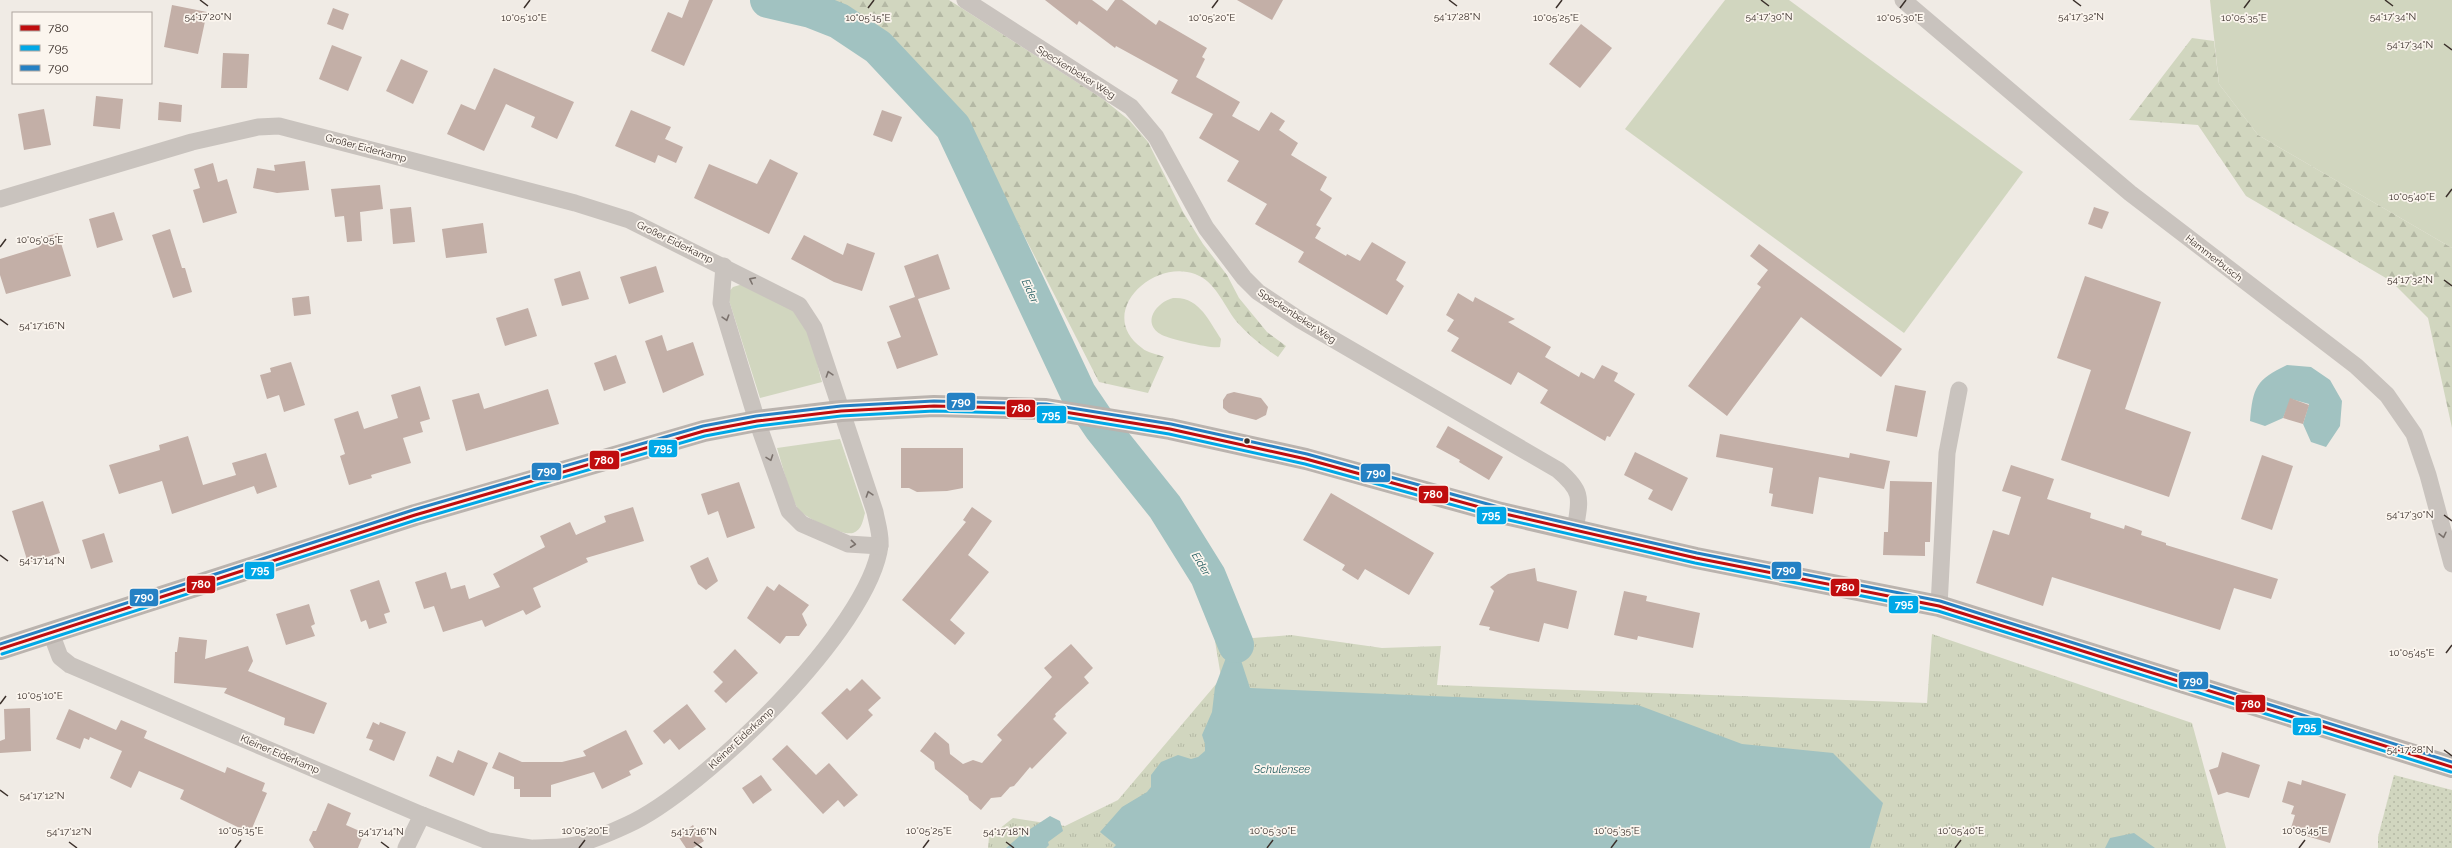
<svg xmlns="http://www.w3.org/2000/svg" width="2452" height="848" font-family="Raleway,sans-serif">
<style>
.grass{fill:#d1d6bf}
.forest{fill:url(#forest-firs)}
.park{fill:url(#park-tufts)}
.garden{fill:url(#garden-dots)}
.water{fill:#a1c2c1}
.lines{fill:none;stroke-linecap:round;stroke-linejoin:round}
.river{stroke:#a1c2c1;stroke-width:36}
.building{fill:#c3afa7}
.street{stroke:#c9c3be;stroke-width:17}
.secondary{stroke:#bab3ae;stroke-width:22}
.bus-1-casing{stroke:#fbf5ee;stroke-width:6}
.bus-2-casing{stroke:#fbf5ee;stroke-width:6}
.bus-3-casing{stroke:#fbf5ee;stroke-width:6}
.bus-1{stroke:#c00d0e;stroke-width:3}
.bus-2{stroke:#00a8e7;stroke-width:3}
.bus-3{stroke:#2581c4;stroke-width:3}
.oneway{stroke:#7b726d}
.ticks{fill:none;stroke:#3b302b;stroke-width:1.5}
.bus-dot{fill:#3b302b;stroke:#fbf5ee;stroke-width:1.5}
.labels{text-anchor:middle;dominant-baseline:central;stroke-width:3.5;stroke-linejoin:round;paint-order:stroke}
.street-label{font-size:10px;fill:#3b302b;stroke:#fbf5ee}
.water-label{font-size:11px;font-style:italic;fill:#1f5a5e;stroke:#fbf5ee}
.ticks-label{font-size:10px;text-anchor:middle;fill:#3b302b;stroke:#fbf5ee;stroke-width:3.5;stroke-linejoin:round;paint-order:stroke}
.line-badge{stroke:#fbf5ee;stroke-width:1.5}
.badge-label{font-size:11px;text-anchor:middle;font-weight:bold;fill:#fff}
</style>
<defs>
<pattern id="forest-firs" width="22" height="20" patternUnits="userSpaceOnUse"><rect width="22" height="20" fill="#d1d6bf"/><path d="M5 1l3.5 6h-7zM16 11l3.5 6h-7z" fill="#b4b8a4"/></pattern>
<pattern id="park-tufts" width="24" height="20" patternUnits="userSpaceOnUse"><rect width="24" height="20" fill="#d1d6bf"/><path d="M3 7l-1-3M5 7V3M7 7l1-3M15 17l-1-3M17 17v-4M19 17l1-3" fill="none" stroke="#b4b8a4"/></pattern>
<pattern id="garden-dots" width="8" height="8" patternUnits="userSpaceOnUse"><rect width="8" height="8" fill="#d1d6bf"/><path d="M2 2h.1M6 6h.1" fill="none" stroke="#b4b8a4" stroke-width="1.8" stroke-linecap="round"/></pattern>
</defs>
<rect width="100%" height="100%" fill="#f0ebe5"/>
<g class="grass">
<polygon points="1725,0 1789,0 2023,172 1904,333 1625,129"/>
<polygon points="2210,0 2452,0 2452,248 2258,135 2219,84"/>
<path d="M 743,284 C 757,291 772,297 786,304 C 810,319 815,357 822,382 L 760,398 L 727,294 L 733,287 Z"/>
<path d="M 1173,298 C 1199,296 1209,321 1221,339 L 1220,347 C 1211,349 1170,339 1162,335 C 1140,323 1157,302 1173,298 Z"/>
<path d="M 840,439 L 865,513 C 863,520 862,530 853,533 C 842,536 805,518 798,509 C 790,496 782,464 777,448 Z"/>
</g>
<g class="forest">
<path d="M 804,0 L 949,0 L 1103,99 L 1129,120 L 1148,142 L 1183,212 L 1203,244 L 1227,275 L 1239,298 L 1267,332 L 1286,346 L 1278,357 C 1263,347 1248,335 1236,321 C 1223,304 1216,282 1195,274 C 1152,258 1095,314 1142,348 C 1147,353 1158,354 1164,357 L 1148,393 L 1099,382 L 965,120 L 855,13 Z"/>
<polygon points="2192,38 2214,41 2219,84 2258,135 2452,248 2452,428 2428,318 2391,281 2246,196 2198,125 2129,120"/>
</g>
<polygon class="park" points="1932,634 2192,723 2226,848 988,848 989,837 1013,818 1065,826 1118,800 1217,683 1222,683 1215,641 1291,635 1382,648 1441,646 1437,685 1927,703"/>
<polygon class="garden" points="2394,775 2452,790 2452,848 2378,848 2378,837"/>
<g class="water">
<path d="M 2287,365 L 2311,367 L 2330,380 L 2342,401 L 2340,426 L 2326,447 L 2311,442 L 2303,424 L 2309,404 L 2291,399 L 2283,418 L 2265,426 L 2250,421 C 2253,387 2256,380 2287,365 Z"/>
<polygon points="1236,645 1250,688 1638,705 1742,744 1833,753 1883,803 1870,848 1113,848 1116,845 1100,832 1122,807 1147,792 1151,787 1151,775 1161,762 1178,755 1191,759 1198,757 1205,751 1205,744 1202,735 1212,712 1215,687 1230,647"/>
<polygon points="1050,816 1060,821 1063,831 1048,842 1049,845 1046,848 1006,848 1021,835"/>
<polygon points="2134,833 2155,848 2105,848 2110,838"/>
</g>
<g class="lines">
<polyline class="river" points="768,0 811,10 839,21 878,47 953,127 1078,393 1101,427 1165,507 1208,576 1236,645"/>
</g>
<g class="building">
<polygon points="689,0 713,0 684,66 651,51 668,12 682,18"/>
<polygon points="1045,0 1092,0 1107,11 1115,0 1122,0 1156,25 1159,20 1207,48 1202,57 1205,59 1196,77 1240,102 1232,116 1259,131 1271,112 1285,121 1279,130 1298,143 1291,155 1327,177 1320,190 1332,198 1316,225 1321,228 1315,238 1346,256 1347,254 1360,261 1372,242 1406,262 1396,280 1404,286 1387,315 1298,262 1304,252 1255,224 1267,204 1227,181 1239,161 1199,138 1213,114 1171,93 1178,80 1116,46 1115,48 1079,21 1077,25"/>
<polygon points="1237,0 1283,0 1272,20"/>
<polygon points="172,5 207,12 198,54 164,47"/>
<polygon points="333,8 349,14 343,30 327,24"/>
<polygon points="1581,24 1612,48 1580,88 1549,64"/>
<polygon points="332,45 362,57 348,91 319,79"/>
<polygon points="223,53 249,54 247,88 221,88"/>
<polygon points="401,59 428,71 413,104 386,91"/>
<polygon points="494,68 574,102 557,139 531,127 535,117 506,104 484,151 447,134 461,104 475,110"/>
<polygon points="96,96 123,99 120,129 93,126"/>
<polygon points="159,102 182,105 181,122 158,120"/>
<polygon points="44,109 51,145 24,150 18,114"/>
<polygon points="631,110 671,127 665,139 683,147 676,163 658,155 655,163 615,146"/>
<polygon points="882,110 902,117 892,142 873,135"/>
<polygon points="770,159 798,173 769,234 694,198 709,164 757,184"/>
<polygon points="305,161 309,190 277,193 253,188 257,168 275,171 274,165"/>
<polygon points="213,163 218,182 227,179 237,213 203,223 193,190 200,188 194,169"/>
<polygon points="380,185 383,209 360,212 362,241 347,242 344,216 335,217 331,189"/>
<polygon points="411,207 415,242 393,244 390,209"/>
<polygon points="2094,207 2109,212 2102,229 2088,224"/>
<polygon points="114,212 123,240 97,248 89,219"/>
<polygon points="483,223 487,253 446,258 442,229"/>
<polygon points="170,229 182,268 185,268 192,292 173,298 152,235"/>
<polygon points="58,233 71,276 6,294 0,275 0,259 39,247 36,239"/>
<polygon points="804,235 843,255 847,243 875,253 862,291 834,282 791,259"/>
<polygon points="1759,244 1902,349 1881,377 1801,317 1727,416 1688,386 1761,287 1757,284 1768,270 1750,256"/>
<polygon points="938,254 950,289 918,299 938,355 897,369 887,342 901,337 889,306 915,297 904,266"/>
<polygon points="656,266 664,292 629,304 620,277"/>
<polygon points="580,271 589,299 562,306 554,279"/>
<polygon points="2085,276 2161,302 2125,409 2191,432 2169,497 2061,460 2091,370 2057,358"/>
<polygon points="1458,293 1473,302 1475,297 1515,319 1508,322 1551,347 1545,357 1579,377 1581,372 1594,379 1602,365 1618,373 1614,381 1635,394 1610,437 1607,436 1605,441 1540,403 1548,390 1518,372 1511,385 1451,351 1459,338 1447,331 1454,320 1446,315"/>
<polygon points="309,296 311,314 294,316 292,298"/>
<polygon points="528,308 537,336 505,346 496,318"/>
<polygon points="662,335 667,351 693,342 704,375 663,393 645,341"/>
<polygon points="616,355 626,383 604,391 594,363"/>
<polygon points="291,362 305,405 284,412 279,395 267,399 260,375 271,372 270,368"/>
<polygon points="1895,385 1926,391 1917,437 1886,431"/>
<polygon points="420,386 430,419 420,422 423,432 403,438 411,463 371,475 372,478 349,485 340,456 345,454 334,419 358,411 364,429 398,418 391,395"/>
<polygon points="548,389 559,424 466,451 452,400 479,393 484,409"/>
<polygon points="1234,392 1261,398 1268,407 1266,415 1256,420 1229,413 1223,408 1223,400 1227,394"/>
<polygon points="2290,398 2309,405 2303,424 2283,418"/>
<polygon points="1448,426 1503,457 1489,480 1459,462 1460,460 1436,447"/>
<polygon points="1720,434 1849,458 1850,453 1890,461 1884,489 1819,477 1813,514 1771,506 1773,494 1769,493 1773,468 1716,457"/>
<polygon points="188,436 203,485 236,475 232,463 266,453 277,487 257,494 254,486 172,514 162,481 119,494 109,465 160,450 159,445"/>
<polygon points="901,448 963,448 963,488 947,491 917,492 909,488 901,488"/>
<polygon points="1635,452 1688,478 1672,511 1648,499 1653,490 1624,475"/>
<polygon points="2262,455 2293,466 2272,530 2241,519"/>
<polygon points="2011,465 2054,479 2047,499 2091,513 2090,518 2124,529 2125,525 2142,531 2141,535 2166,543 2166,545 2278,579 2271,599 2234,588 2220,630 2052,577 2043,606 1976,583 1993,530 2009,535 2021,497 2002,491"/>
<polygon points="1890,481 1932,482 1930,542 1925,542 1925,556 1883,555 1884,532 1888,532"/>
<polygon points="739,482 755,528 727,538 718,511 708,515 701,494"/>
<polygon points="1331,493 1434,553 1409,595 1365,569 1358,580 1342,570 1345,565 1303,540"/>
<polygon points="43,501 60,553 28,563 12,511"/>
<polygon points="633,507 644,541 586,558 588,562 533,588 541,607 526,615 523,610 485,627 482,620 443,632 434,606 424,609 415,582 446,572 451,589 465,585 469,599 500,587 493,574 545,547 540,536 570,522 576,535 606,522 604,516"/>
<polygon points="972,507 992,521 968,555 989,572 950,620 965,633 955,645 902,600 966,522 963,520"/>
<polygon points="104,533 113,562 91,569 82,540"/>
<polygon points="708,557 718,581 706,590 698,584 690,566"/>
<polygon points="1535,568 1537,581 1577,591 1568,629 1544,623 1539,642 1489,630 1490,627 1479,625 1494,591 1490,587 1508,574"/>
<polygon points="379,580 390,612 384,614 387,623 369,629 366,620 361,622 350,590"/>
<polygon points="779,584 809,605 802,614 807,625 799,636 786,636 780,644 747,618 767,586 774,591"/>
<polygon points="1624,591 1647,596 1646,601 1700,613 1693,648 1638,636 1637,640 1614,635"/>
<polygon points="309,604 315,624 311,626 315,636 286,645 276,614"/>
<polygon points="179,637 207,640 205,659 248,646 253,661 248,671 327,703 314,734 284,725 285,718 224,693 227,688 174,683 175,652 177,652"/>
<polygon points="1071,644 1093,668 1084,677 1089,683 1055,714 1056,716 1053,719 1067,733 1032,769 1030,767 1014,786 1010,787 1001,797 991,798 981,810 969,800 968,796 935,769 934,762 920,751 935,732 949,744 950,754 963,764 973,760 982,763 1002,740 997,735 1052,677 1044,668"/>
<polygon points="735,649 758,673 726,703 714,691 723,682 713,672"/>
<polygon points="862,679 881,698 868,710 873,715 847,740 821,713 847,688 850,691"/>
<polygon points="687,704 706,729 679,750 670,739 664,744 653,731"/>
<polygon points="30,708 31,751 0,753 0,741 5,739 4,709"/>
<polygon points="69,709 116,730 121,720 147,731 144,738 225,773 227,767 265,783 262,791 267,793 250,833 180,799 184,790 139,771 131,788 110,778 122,751 90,737 89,740 84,738 80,749 56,739"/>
<polygon points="373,722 379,725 380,722 406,732 394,761 369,750 373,740 366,738"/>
<polygon points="626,730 643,764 629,771 631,775 602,789 594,772 551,785 551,797 520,797 520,789 514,789 514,777 492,768 499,752 522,762 562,762 586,756 583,751"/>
<polygon points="787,745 816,775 829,763 858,795 844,807 838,800 823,814 772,759"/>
<polygon points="458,750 488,763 474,796 429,776 437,756 453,763"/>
<polygon points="2222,752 2260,765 2249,798 2227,792 2218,795 2209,770 2218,767"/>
<polygon points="761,775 772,790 753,804 742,788"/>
<polygon points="2302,780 2346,794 2330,843 2290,831 2295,815 2291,814 2294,806 2282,802 2288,781 2301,785"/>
<polygon points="328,803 351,813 346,825 364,833 358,848 314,848 309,840 313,831 316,831"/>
<polygon points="693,825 704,841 693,848 686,848 678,836"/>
</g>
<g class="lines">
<g class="street">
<path d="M 965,0 L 1131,107 L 1156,137 L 1206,228 L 1244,278 L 1258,292 L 1300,320 L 1558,470 C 1584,492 1580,499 1575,530"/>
<polyline points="1903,0 2130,193 2356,366 2387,395 2414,434 2428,475 2452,564"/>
<path d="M 0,199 L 192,142 L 258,127 L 279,126 L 575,203 L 629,220 L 799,305 L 814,328 L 875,512 C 877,523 881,534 880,545 C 871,627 701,792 627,825 C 612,832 595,839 579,844 C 566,848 548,847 534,848"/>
<polyline points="724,266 721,303 757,421 789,511 802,524 848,544 880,546"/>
<polyline points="1939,606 1947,453 1959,390"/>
<polyline points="51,633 60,657 70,665 422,815 488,841 530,848"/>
<polyline points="406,848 422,815"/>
</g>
<polyline class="secondary" points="0,649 415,515 704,431 757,421 841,411 934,406 1046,409 1170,429 1306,459 1501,513 1613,539 1696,558 1939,606 2452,767"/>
<g class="bus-1-casing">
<polyline id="bus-1" points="0,649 415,515 704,431 757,421 841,411 934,406 1046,409 1170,429 1306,459 1501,513 1696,558 1939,606 2452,767"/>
</g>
<g class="bus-2-casing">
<polyline id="bus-2" points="2,654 416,520 705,436 758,426 841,416 934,411 1046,414 1169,434 1305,464 1500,518 1695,563 1938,611 2451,772"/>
</g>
<g class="bus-3-casing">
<polyline id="bus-3" points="0,644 413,510 703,426 756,416 841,406 934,401 1046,404 1171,424 1307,454 1502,508 1614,534 1697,553 1940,601 2452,762"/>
</g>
<use href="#bus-1" class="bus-1"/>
<use href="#bus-2" class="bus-2"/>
<use href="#bus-3" class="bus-3"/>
</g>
<defs><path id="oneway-chevron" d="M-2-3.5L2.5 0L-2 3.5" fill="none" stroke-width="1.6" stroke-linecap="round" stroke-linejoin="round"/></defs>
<g class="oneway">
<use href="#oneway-chevron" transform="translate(752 280) rotate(-153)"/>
<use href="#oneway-chevron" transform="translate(726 318) rotate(73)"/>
<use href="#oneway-chevron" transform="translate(829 374) rotate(-108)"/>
<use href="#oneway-chevron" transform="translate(770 458) rotate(70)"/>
<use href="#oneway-chevron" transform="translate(869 494) rotate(-108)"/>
<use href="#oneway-chevron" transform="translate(2443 535) rotate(77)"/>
<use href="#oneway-chevron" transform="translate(853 544) rotate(6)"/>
</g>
<path class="ticks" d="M 200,0 L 208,6M 1449,0 L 1457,6M 1761,0 L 1769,6M 2073,0 L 2081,6M 2385,0 L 2393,6M 524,8 L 530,0M 868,8 L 874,0M 1212,8 L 1218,0M 1556,8 L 1562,0M 1900,8 L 1906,0M 2244,8 L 2250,0M 2444,44 L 2452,50M 2446,197 L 2452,189M 0,247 L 6,239M 2444,280 L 2452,286M 0,319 L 8,325M 2444,515 L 2452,521M 0,555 L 8,561M 2446,653 L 2452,645M 0,704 L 6,696M 2444,750 L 2452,756M 0,790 L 8,796M 69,842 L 77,848M 381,842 L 389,848M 694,842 L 702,848M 1006,842 L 1014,848M 235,848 L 241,840M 579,848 L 585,840M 923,848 L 929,840M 1267,848 L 1273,840M 1611,848 L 1617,840M 1955,848 L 1961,840M 2299,848 L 2305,840"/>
<circle class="bus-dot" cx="1247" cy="441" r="3.5"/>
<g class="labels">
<g class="street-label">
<text transform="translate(1076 72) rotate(32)">Speckenbeker Weg</text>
<text transform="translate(366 148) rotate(15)">Großer Eiderkamp</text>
<text transform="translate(675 242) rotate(26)">Großer Eiderkamp</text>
<text transform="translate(2214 258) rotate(38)">Hammerbusch</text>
<text transform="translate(1297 316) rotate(33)">Speckenbeker Weg</text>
<text transform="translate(741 738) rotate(-43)">Kleiner Eiderkamp</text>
<text transform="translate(280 754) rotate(23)">Kleiner Eiderkamp</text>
</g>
<g class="water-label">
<text transform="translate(1030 291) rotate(65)">Eider</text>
<text transform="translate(1201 564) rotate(59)">Eider</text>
<text x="1282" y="769">Schulensee</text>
</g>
</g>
<g class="ticks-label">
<text x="2393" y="20">54°17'34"N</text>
<text x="208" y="20">54°17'20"N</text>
<text x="1457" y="20">54°17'28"N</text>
<text x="1769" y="20">54°17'30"N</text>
<text x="2081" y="20">54°17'32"N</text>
<text x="524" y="21">10°05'10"E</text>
<text x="868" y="21">10°05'15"E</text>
<text x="1212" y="21">10°05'20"E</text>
<text x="1556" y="21">10°05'25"E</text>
<text x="1900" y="21">10°05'30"E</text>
<text x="2244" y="21">10°05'35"E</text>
<text x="2410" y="48">54°17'34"N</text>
<text x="2412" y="200">10°05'40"E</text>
<text x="40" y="243">10°05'05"E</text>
<text x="2410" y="283">54°17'32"N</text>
<text x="42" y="329">54°17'16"N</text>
<text x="2410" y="518">54°17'30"N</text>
<text x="42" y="564">54°17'14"N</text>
<text x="2412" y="656">10°05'45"E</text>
<text x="40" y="699">10°05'10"E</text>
<text x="2410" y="753">54°17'28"N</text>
<text x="42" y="799">54°17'12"N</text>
<text x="241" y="834">10°05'15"E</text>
<text x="585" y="834">10°05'20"E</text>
<text x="929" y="834">10°05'25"E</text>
<text x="1273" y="834">10°05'30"E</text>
<text x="1617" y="834">10°05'35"E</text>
<text x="1961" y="834">10°05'40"E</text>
<text x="2305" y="834">10°05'45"E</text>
<text x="69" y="835">54°17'12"N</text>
<text x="381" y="835">54°17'14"N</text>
<text x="694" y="835">54°17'16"N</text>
<text x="1006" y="835">54°17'18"N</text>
</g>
<g class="line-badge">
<rect x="946" y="392" width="30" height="19" rx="4" fill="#2581c4"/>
<rect x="1006" y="399" width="30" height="19" rx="4" fill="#c00d0e"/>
<rect x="1036" y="405" width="31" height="19" rx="4" fill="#00a8e7"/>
<rect x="648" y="439" width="30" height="19" rx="4" fill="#00a8e7"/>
<rect x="589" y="450" width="31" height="20" rx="4" fill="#c00d0e"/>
<rect x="531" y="462" width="31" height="19" rx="4" fill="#2581c4"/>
<rect x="1360" y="463" width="31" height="20" rx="4" fill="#2581c4"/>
<rect x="1418" y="485" width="31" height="19" rx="4" fill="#c00d0e"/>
<rect x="1476" y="506" width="31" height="19" rx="4" fill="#00a8e7"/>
<rect x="244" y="561" width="31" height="19" rx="4" fill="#00a8e7"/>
<rect x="1771" y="561" width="31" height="19" rx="4" fill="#2581c4"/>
<rect x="186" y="575" width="30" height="19" rx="4" fill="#c00d0e"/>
<rect x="1830" y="578" width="30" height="19" rx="4" fill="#c00d0e"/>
<rect x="129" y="588" width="30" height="19" rx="4" fill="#2581c4"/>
<rect x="1888" y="595" width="31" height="19" rx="4" fill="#00a8e7"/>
<rect x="2178" y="671" width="31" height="19" rx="4" fill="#2581c4"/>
<rect x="2235" y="694" width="31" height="19" rx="4" fill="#c00d0e"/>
<rect x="2292" y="717" width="30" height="19" rx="4" fill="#00a8e7"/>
</g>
<g class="badge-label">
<text x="961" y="406">790</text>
<text x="1021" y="412">780</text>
<text x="1051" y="419">795</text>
<text x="663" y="452">795</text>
<text x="604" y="464">780</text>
<text x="547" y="475">790</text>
<text x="1376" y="477">790</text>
<text x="1433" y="498">780</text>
<text x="1491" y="519">795</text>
<text x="260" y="574">795</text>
<text x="1786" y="574">790</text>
<text x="201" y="588">780</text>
<text x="1845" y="591">780</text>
<text x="144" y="601">790</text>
<text x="1904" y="608">795</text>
<text x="2193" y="685">790</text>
<text x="2251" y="708">780</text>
<text x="2307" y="731">795</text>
</g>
<rect x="12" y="12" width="140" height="72" fill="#fbf5ee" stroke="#aea6a0"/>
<rect x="20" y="25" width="20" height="6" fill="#c00d0e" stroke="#aea6a0"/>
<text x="48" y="32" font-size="12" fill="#3b302b">780</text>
<rect x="20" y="45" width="20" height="6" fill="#00a8e7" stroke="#aea6a0"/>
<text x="48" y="52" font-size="12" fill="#3b302b">795</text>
<rect x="20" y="65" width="20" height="6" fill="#2581c4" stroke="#aea6a0"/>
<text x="48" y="72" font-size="12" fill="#3b302b">790</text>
</svg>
